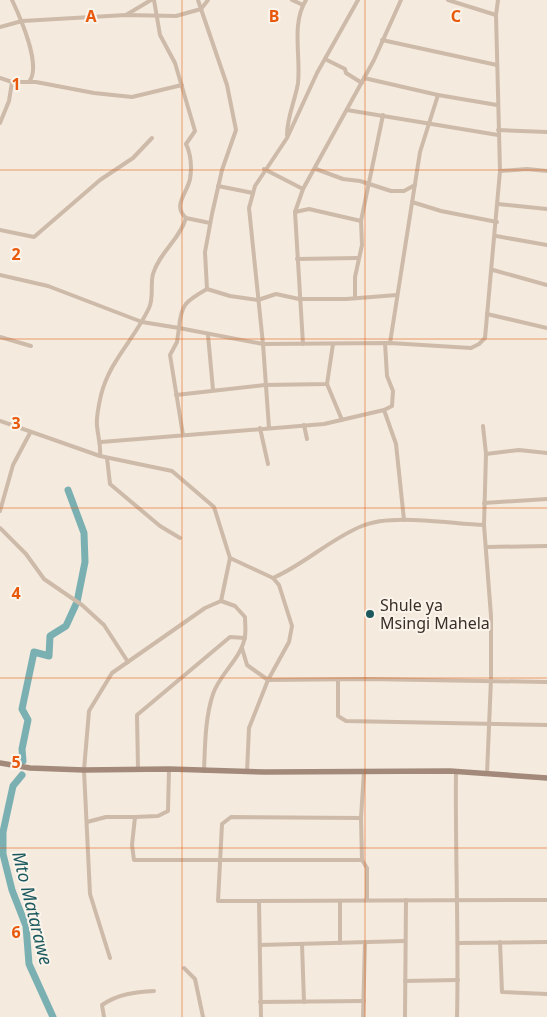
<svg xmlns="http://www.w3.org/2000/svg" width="547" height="1017" font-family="'Noto Sans',sans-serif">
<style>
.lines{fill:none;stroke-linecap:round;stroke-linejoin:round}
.river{stroke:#7bb0b3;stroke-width:7}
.minor{stroke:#cebaa9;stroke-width:4}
.secondary{stroke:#a2897a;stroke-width:5.5}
.grid{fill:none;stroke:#e8590c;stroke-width:1;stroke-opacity:0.55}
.poi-dot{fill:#1c595f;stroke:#fbf4eb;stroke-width:2}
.labels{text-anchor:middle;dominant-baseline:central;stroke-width:4;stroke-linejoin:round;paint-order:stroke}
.poi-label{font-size:16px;fill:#3a2f29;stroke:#fbf4eb;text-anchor:start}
.water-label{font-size:18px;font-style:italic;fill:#1c595f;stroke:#fbf4eb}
.grid-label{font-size:16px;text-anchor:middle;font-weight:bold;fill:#e8590c;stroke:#fbf4eb;stroke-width:4;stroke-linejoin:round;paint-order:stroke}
</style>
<rect width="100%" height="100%" fill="#f4eade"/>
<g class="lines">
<g class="river">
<polyline points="23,761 22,749 28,720 22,709 34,652 49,656 50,636 66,626 77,602 85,562 84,533 68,490"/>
<polyline points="22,775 13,786 3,832 3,854 12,890 26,926 29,964 53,1017"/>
</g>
<g class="minor">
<path d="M 12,0 C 20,17 42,66 29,82"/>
<polyline points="292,0 303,5"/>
<polyline points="448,0 496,15"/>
<polyline points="126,15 151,0"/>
<polyline points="0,27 22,21 126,15 176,16 201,9 198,0"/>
<polyline points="382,40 497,65"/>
<polyline points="325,59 345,69 346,73 362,83"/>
<polyline points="0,78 12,82 9,101 0,123"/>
<polyline points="364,78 438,95 497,105"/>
<polyline points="12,82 36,82 94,93 132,97 182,85"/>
<polyline points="347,110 498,135"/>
<polyline points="498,130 547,132"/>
<path d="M 287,135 C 287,117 295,101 298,83 C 301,56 291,24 306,0"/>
<polyline points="264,169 303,189"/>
<polyline points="316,169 343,179 360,181 391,191 404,191 415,185"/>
<polyline points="500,171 527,169 547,171"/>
<polyline points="218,186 253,193"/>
<polyline points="412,202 441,211 497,222"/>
<polyline points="498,204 547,209"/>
<polyline points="295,212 309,209 361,221 383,115"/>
<polyline points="186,218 210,223"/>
<polyline points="0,230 34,237 100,180 133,158 152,138"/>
<polyline points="496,236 547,245"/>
<polyline points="297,259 357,258"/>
<polyline points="493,270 547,285"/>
<path d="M 0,275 L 48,286 L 142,322 L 179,328 C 181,304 186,301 207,289 L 205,252 L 212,214 L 222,170 L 236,130 L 227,85 L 201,9 L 208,0"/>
<polyline points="207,289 230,296 258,300 276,294 299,299 346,299 397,295"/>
<polyline points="355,298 355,277 362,245 361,221"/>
<polyline points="487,314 547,328"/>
<polyline points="208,335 213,390"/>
<polyline points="0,337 31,346"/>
<polyline points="390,343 420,152 438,95"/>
<polyline points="303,344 295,212 303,189 374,60 401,0"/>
<polyline points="327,384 342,420"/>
<polyline points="176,395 265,385 327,384 333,344"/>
<polyline points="384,410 396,444 404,520"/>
<polyline points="0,421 100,456 172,471 214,507 230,558 221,601"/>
<polyline points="304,425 307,439"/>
<polyline points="483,426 486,454 484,525 491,616 491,679 487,774"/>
<polyline points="260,428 268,464"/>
<polyline points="269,428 263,344 249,208 255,186 287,138 317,73 358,0"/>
<polyline points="183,435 170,355 177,342 179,328 263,344 390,343 471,348 479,344 485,338 500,171 496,15 498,0"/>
<polyline points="101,442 324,424 384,410 392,406 393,391 387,376 385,343"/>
<polyline points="486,454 519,450 547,453"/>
<path d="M 100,456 C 101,445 98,437 97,426 C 96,417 99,404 101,395 C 110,360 134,340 149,308 C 154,298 150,285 153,274 C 159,253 180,239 186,218 C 172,205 187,194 190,179 C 192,168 191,154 186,144 L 195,131 L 175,63 L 160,35 L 154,0"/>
<polyline points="107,458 110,484 160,526 180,538"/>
<polyline points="484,503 547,499"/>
<polyline points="0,511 13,465 30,433"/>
<polyline points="0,528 26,554 44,579 82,605 104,625 128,662"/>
<polyline points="487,547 547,546"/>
<path d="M 230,558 L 273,578 C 305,564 330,539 362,526 C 392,513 451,524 484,525"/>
<polyline points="242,648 247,665 268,680 367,679 547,682"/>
<polyline points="338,680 338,716 346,721 547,725"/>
<polyline points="138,768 137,715 230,637 245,638"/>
<polyline points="364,771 361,818 362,860 367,868 367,900"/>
<path d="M 456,771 C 455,853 459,935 457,1017"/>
<polyline points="247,772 249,728 268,680 289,642 292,626 279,585 273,578"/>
<polyline points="135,817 158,816 168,811 169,769"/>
<polyline points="361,818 231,817 222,824 218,901 547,900"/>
<polyline points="87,822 106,817 135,817 132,845 134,860 362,860"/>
<polyline points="259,902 261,1017"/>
<polyline points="500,942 502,992 547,994"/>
<polyline points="340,943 340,901"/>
<polyline points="459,943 547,942"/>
<polyline points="302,944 304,1002"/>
<polyline points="260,945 405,941"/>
<path d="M 110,958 L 90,894 L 84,770 L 89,711 L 112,673 L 205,608 L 221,601 L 235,606 L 245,617 C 245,623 246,630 245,636 C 242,658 220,673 213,694 C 205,718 205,746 204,771"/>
<polyline points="184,968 195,979 203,1017"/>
<polyline points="405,981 458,980"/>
<polyline points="260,1002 364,1001"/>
<path d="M 104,1017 L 102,1005 C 118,994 135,992 154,991"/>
<polyline points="363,1017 365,942"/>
<polyline points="405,1017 406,900"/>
</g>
<polyline class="secondary" points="0,763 30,768 84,770 169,769 265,772 450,771 547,778"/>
</g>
<path class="grid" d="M 182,0 L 182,1017M 365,0 L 365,1017M 0,170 L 547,170M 0,339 L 547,339M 0,508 L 547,508M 0,678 L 547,678M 0,848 L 547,848"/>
<circle class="poi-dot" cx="370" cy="614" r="5"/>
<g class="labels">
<g class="poi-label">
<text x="380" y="605">Shule ya<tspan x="380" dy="18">Msingi Mahela</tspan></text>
</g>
<g class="water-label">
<text transform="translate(33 908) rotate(76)">Mto Matarawe</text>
</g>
</g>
<g class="grid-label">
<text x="91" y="22">A</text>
<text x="274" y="22">B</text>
<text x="456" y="22">C</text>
<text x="16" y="90">1</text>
<text x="16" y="260">2</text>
<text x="16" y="429">3</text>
<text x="16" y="599">4</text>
<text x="16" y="768">5</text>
<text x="16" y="938">6</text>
</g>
</svg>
